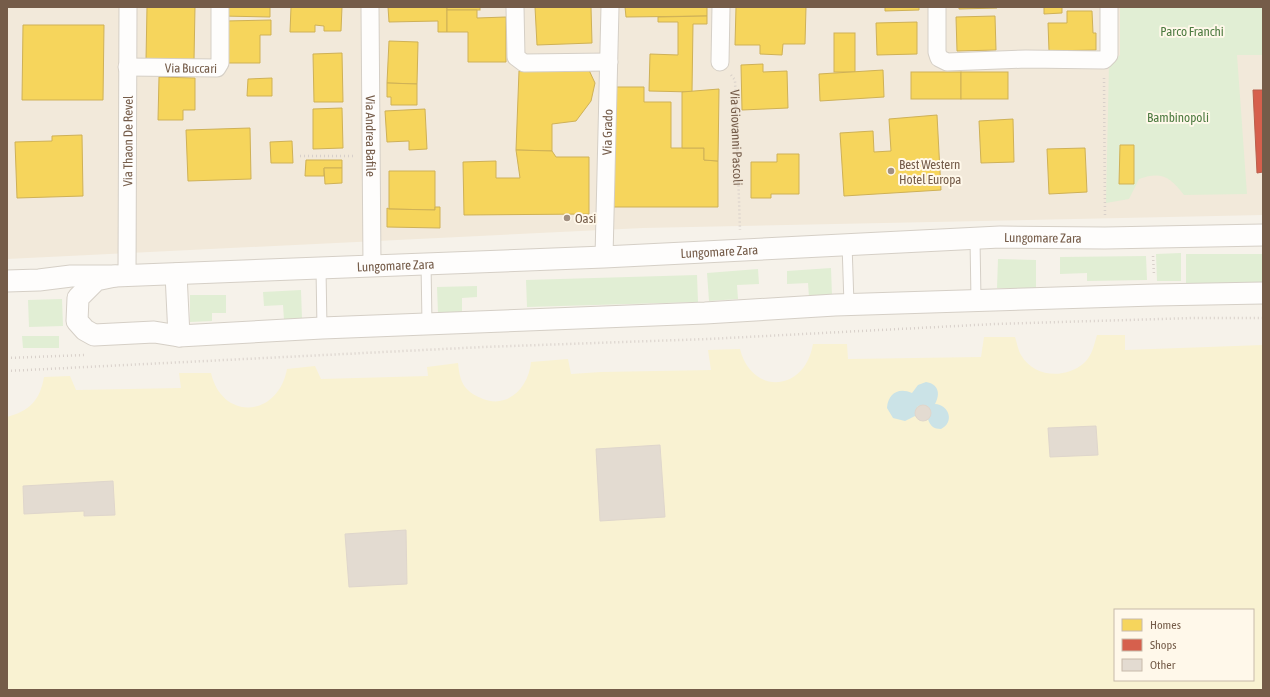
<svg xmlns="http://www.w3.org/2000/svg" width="1270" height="697" font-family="'Asap Condensed',sans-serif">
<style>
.residential{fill:#f2e9da}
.green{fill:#e1eed4}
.sand{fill:#f9f2d2;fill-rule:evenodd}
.water{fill:#cbe3e7}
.homes{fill:#f6d55c;stroke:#cfb156}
.shops{fill:#d6604d;stroke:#b95f4c}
.building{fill:#e3dbd1;stroke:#dfd6cc}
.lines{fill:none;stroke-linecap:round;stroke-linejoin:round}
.service-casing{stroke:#d5cfc6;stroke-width:11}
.minor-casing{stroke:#d5cfc6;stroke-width:19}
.tertiary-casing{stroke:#d5cfc6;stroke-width:23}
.path{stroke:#d8d0ca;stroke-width:2.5;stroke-dasharray:1 3;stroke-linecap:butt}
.service{stroke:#fefdfc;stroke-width:9}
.minor{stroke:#fefdfc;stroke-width:17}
.tertiary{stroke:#fefdfc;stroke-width:21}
.poi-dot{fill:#a29081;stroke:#fff8ea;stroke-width:1.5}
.labels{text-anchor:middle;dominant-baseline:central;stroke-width:4;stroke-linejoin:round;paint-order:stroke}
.park-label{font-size:13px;fill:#4e7b41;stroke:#fff8ea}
.street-label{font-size:13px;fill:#755c49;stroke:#fff8ea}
.poi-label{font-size:13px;fill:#755c49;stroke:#fff8ea;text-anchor:start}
</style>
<rect width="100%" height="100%" fill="#f6f2ea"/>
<polygon class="residential" points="7,7 1263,7 1263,215 643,228 7,259"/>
<g class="green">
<path d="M 1120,7 L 1263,7 L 1263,55 L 1237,55 L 1247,194 L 1184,195 C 1170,177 1162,171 1139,179 L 1129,199 L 1106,203 L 1109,63 L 1120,55 Z"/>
<polygon points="1181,253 1181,281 1157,281 1156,254"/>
<rect x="1186" y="254" width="77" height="30"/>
<polygon points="1146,256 1147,280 1087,281 1087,273 1060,274 1060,257"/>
<polygon points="998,259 1036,260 1036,289 997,288"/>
<polygon points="831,268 832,296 809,297 808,283 787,284 787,271"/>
<polygon points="758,269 759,284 737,285 738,299 709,301 707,273"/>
<polygon points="697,275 698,302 527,307 526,280"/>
<polygon points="477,286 477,297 462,298 462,312 438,313 437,287"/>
<polygon points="301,290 302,319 284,320 283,305 264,306 263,292"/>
<polygon points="190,295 226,295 226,313 212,313 212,321 190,322"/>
<polygon points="62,299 63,326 29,327 28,300"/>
<polygon points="22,336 59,336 59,348 23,348"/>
</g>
<path class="sand" d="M 1097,335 L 1125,335 L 1125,350 L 1263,345 L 1263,690 L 7,690 L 7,417 C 29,411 40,401 44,377 L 70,376 L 76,390 L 181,388 L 179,373 L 211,373 C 222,421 278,418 287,369 L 315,366 L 321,379 L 428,376 L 427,367 L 458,363 C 459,372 460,380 465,387 C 470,393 476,396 483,399 C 509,409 529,386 531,362 L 568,359 L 571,374 L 601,372 L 711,370 L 708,350 L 740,349 C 752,396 805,392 813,344 L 847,344 L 848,359 L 981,357 L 984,337 L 1015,337 C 1017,343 1018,350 1021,355 C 1034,378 1066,379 1084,363 C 1092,356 1094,345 1097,335 ZM 1115,610 L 1253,610 L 1253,680 L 1115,680 Z"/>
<path class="water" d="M 926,382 C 938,384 941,393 935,404 C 949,405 955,422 941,429 C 934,429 930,426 928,419 L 930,417 L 930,410 L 925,405 L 918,406 L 915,412 L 915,416 L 905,421 L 893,418 L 887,408 C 888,393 899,387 912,393 L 918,385 Z"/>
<g class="homes">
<polygon points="147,7 195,7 194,60 146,60"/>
<polygon points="222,7 270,7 270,17 222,16"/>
<polygon points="291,7 342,7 341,31 324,31 324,26 315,25 315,32 290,32"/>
<polygon points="388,7 447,7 447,32 438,32 438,21 389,22"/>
<rect x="447" y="7" width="33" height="3"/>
<polygon points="535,7 591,7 592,43 537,45"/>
<polygon points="625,7 707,7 707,16 626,17"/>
<polygon points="736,7 806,7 805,44 783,44 782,55 760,54 760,45 735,45"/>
<polygon points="885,7 919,7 919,10 885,11"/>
<polygon points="959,7 997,7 997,8 959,9"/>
<polygon points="1044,7 1062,7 1062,13 1044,14"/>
<polygon points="447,10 477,10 477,18 506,17 506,62 468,62 468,32 447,32"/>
<polygon points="1067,11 1092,11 1093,33 1096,33 1096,50 1049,51 1048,23 1067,23"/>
<polygon points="707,16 707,24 693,24 692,92 649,91 650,54 678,55 678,22 658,22 658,17"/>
<polygon points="995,16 996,50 957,51 956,17"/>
<polygon points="271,20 271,35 260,35 260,63 226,63 226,21"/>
<polygon points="917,22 917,54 877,55 876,23"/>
<polygon points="23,25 104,25 103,100 22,100"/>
<rect x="834" y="33" width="21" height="39"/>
<polygon points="389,41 418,42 417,84 387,83"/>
<polygon points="342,53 343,102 314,102 313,54"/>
<polygon points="763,64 763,72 787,71 788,108 742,110 741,65"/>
<polygon points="588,68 595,83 591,101 576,121 552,124 552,151 516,150 519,71"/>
<polygon points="883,70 884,97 820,101 819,74"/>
<rect x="911" y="72" width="50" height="27"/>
<rect x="961" y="72" width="47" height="27"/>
<polygon points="159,77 195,78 195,110 183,110 183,120 158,120"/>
<polygon points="272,78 272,96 247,96 248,79"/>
<polygon points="387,83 417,84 417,105 391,105 391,97 387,97"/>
<polygon points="612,87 644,87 644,102 671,102 671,148 704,148 704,160 718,161 718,207 612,207"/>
<polygon points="719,89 718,161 704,160 704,148 682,148 682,92"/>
<polygon points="342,108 343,148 313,149 313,109"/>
<polygon points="425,109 427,149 409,150 409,141 387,142 385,111"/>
<polygon points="937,115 941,190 844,196 840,133 873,131 874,152 891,151 889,119"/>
<polygon points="1013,119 1014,162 981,163 979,121"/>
<polygon points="250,128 251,179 188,181 186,130"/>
<polygon points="82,135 83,196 17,198 15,142 52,141 52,136"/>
<polygon points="292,141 293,163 271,163 270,142"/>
<polygon points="1120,145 1134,145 1134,184 1119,184"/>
<polygon points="1085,148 1087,192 1049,194 1047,149"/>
<polygon points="516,150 552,151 556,157 589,157 589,214 464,215 463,162 496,161 496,178 520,178"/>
<polygon points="777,154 799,154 799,194 771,194 771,198 751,198 751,162 777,162"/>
<polygon points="306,160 342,160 342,168 324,168 324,176 305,176"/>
<polygon points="324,168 342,168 342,183 325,184"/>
<polygon points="389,171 435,171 435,210 389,209"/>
<polygon points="435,207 440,207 440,228 387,227 387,208 389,209 435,210"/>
</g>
<polygon class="shops" points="1253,90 1263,90 1263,172 1257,173"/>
<g class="building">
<circle cx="923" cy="413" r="8"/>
<polygon points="1096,426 1098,455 1050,457 1048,428"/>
<polygon points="660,445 665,517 600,521 596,449"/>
<polygon points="113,481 115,515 84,516 84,511 24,514 23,486"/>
<polygon points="406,530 407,584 349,587 345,534"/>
</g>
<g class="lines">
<g class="service-casing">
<g id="service">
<polyline points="975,239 976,300"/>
<polyline points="847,244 849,304"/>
<polyline points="426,263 427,324"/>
<polyline points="321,269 322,328"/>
</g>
</g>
<g class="minor-casing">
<g id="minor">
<path id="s2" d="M 370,7 L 372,265"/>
<polyline points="515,7 516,57 524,63 609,62"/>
<polyline points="937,7 937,52 939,58 947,62 1026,59 1104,60 1109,55 1109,7"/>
<polyline points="720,62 721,7"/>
<path id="s3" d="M 127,67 L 217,68 L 220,63 L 220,7"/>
<path id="s4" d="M 604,257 L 610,7"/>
<path id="s5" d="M 127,276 L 128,7"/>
</g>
</g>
<g class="tertiary-casing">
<g id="tertiary">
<polyline points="176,274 179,336"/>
<polyline points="115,276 96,280 78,298 77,321 85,330 94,335 154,332 179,336 322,328 705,313 835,305 1154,295 1263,293"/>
<path id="s6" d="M 7,281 L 39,280 L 71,276 L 115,276 L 604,257 L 1000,237 L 1105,238 L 1263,235"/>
</g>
</g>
<g class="path">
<path id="s1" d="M 731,75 L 735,80 L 740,230"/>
<polyline points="1104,78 1105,217"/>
<polyline points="300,156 354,156"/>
<polyline points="1153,256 1154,275"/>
<polyline points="7,358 85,355"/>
<polyline points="7,371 483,347 708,339 995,324 1193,318 1263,318"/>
</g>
<use href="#service" class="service"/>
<use href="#minor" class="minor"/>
<use href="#tertiary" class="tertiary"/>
</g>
<g class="poi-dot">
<circle cx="891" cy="171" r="4"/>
<circle cx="567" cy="218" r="4"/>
</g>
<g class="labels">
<g class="park-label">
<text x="1192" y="31">Parco Franchi</text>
<text x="1178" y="117">Bambinopoli</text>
</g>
<g class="street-label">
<text stroke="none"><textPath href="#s3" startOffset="64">Via Buccari</textPath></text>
<text stroke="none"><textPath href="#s4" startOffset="125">Via Grado</textPath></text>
<text stroke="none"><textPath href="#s2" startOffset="129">Via Andrea Bafile</textPath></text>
<text stroke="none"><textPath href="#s1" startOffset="64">Via Giovanni Pascoli</textPath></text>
<text stroke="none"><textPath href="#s5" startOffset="135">Via Thaon De Revel</textPath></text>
<text stroke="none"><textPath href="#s6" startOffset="1037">Lungomare Zara</textPath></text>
<text stroke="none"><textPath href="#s6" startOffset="713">Lungomare Zara</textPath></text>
<text stroke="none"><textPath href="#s6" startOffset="389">Lungomare Zara</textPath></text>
</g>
<g class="poi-label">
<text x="899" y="164">Best Western<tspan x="899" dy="15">Hotel Europa</tspan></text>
<text x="575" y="218">Oasi</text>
</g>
</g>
<rect width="1270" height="697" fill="none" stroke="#755c49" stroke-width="16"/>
<rect x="1114" y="609" width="140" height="72" fill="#fff8ea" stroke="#c8baaa"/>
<rect x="1122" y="619" width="20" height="12" fill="#f6d55c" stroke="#c8baaa"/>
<text x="1150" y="629" font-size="12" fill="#755c49">Homes</text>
<rect x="1122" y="639" width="20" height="12" fill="#d6604d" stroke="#c8baaa"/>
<text x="1150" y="649" font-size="12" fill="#755c49">Shops</text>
<rect x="1122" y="659" width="20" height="12" fill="#e3dbd1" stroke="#c8baaa"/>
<text x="1150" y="669" font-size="12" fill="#755c49">Other</text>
</svg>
